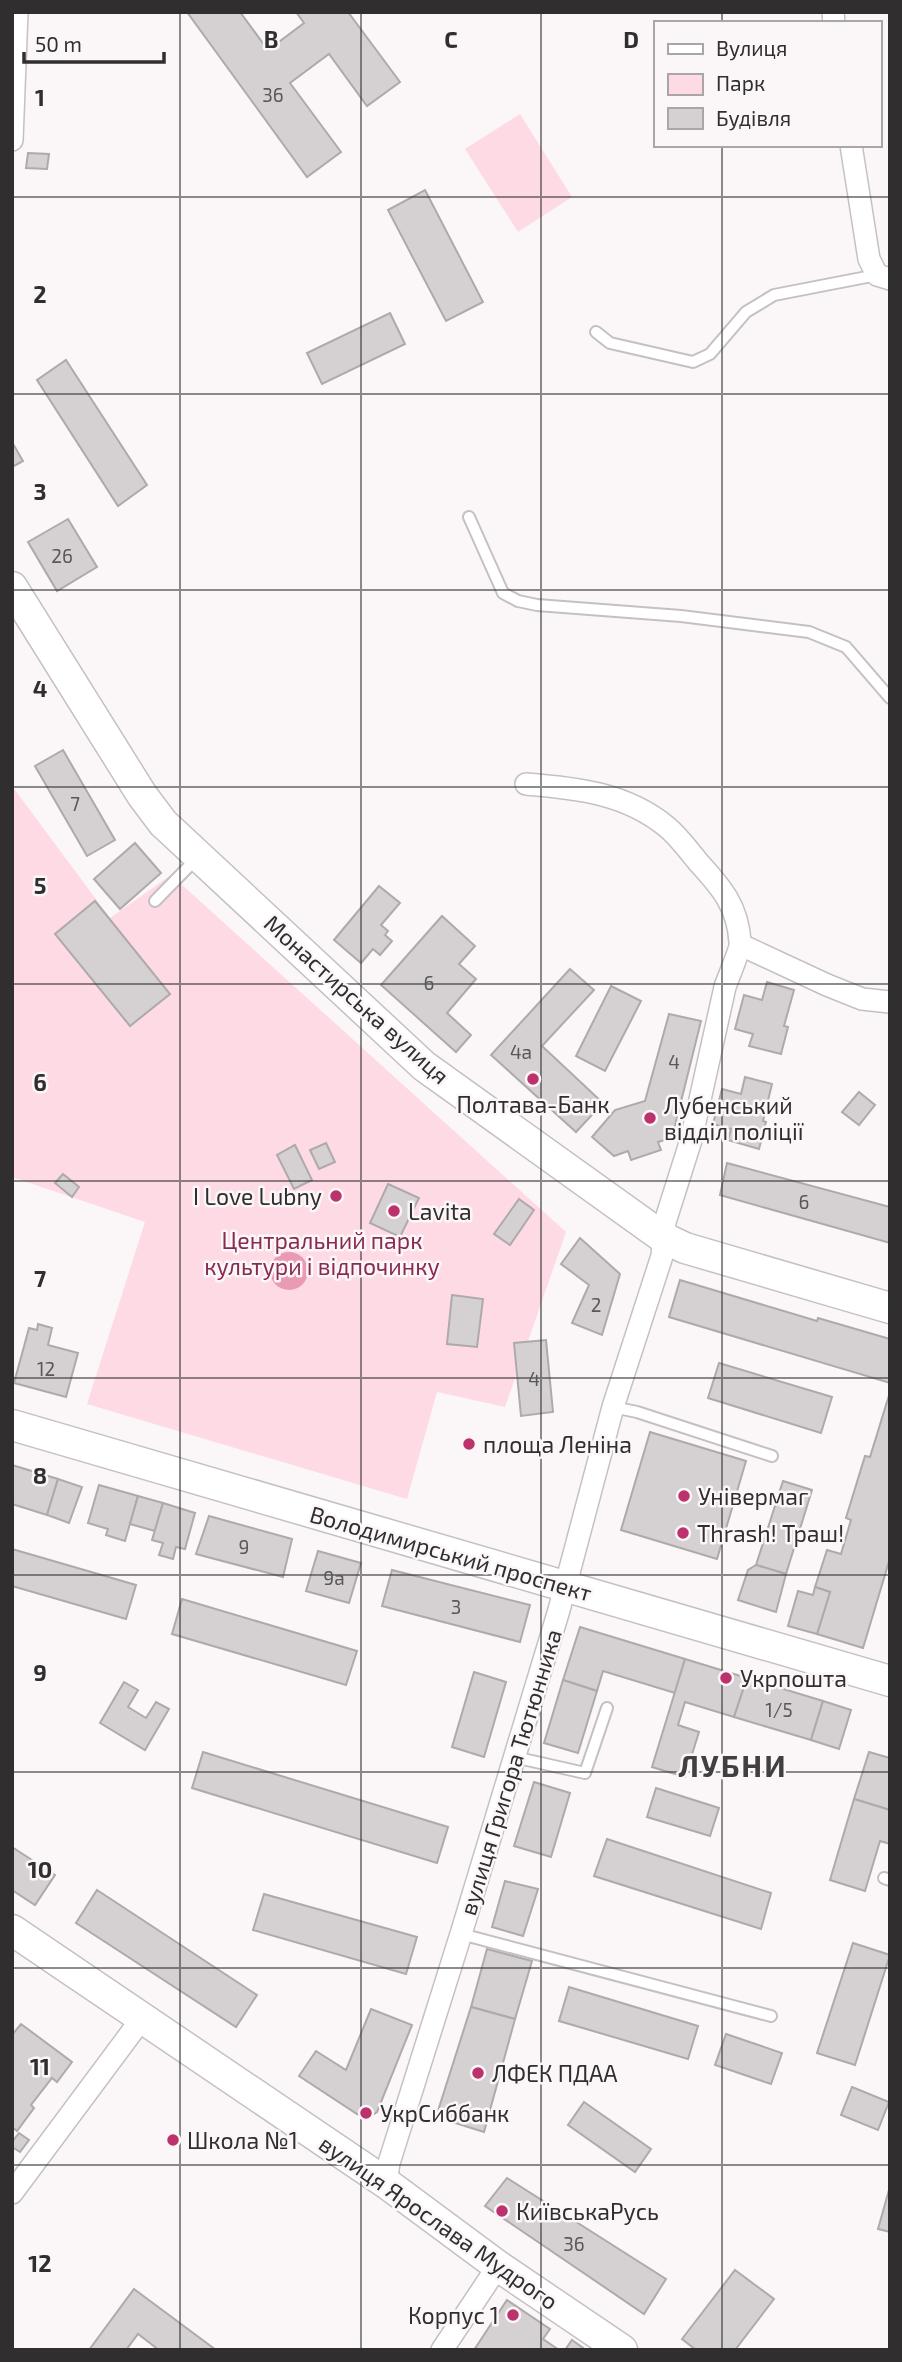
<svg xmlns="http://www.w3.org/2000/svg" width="902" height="2362" font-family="'Exo 2',sans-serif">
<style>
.green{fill:#fedae4}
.water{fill:#eb9ab4}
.building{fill:#d5d1d2;stroke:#aeaaab;stroke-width:2}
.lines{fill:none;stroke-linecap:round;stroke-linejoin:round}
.lane-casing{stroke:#c5c1c2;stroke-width:14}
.street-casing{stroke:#c5c1c2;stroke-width:24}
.secondary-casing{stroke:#c5c1c2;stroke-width:33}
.lane{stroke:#fff;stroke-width:10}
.street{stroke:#fff;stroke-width:21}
.secondary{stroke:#fff;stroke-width:30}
.grid{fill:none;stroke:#302e2f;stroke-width:2;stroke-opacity:0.55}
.poi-dot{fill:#bc326d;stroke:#fbf6f7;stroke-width:2.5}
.labels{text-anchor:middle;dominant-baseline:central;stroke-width:5;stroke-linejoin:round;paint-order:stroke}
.number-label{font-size:19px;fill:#595758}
.street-label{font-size:23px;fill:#302e2f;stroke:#fbf6f7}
.poi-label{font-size:23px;fill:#302e2f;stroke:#fbf6f7;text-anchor:start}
.park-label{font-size:23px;fill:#882b51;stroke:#fbf6f7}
.district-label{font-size:30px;font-weight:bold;letter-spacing:2px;fill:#423f40;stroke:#fbf6f7}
.grid-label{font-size:23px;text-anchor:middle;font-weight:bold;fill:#302e2f;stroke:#fbf6f7;stroke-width:5;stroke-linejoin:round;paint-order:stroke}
</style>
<rect width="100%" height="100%" fill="#fbf6f7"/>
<g class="green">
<polygon points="520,114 572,197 518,232 465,149"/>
<polygon points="12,786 110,918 171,875 566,1232 505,1407 437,1392 407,1499 87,1404 145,1222 12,1177"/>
</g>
<circle class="water" cx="289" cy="1271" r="19"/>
<g class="building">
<polygon points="187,12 240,12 268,50 304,23 296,12 348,12 400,82 367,106 329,54 290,83 341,152 307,177"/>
<polygon points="28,153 49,154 47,169 26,168"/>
<polygon points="425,190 483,302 446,321 388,210"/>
<polygon points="390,313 405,344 322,384 307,353"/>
<polygon points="66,360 147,485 118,506 37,380"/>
<polygon points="12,442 23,461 12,467"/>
<polygon points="68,519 97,567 57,591 28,542"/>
<polygon points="63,750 115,840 87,856 35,766"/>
<polygon points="135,843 161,873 120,909 94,879"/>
<polygon points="379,886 400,903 381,925 388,931 385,935 392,941 380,955 373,949 361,963 334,940"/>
<polygon points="95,901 170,994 130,1026 55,934"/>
<polygon points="442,916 475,946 459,964 476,979 447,1013 471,1035 456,1052 381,985"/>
<polygon points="570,969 594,990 542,1046 603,1103 576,1132 491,1055"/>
<polygon points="767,982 794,990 784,1026 788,1027 781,1054 749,1046 753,1034 735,1029 744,995 762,1000"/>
<polygon points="611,986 641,1001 605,1071 576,1056"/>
<polygon points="669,1014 701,1021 672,1138 658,1142 661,1150 631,1160 628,1151 614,1156 592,1137 615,1110 645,1101"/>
<polygon points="745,1077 772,1084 763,1121 766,1122 759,1149 728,1140 731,1129 713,1124 722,1089 741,1094"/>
<polygon points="859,1092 875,1105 859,1125 842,1112"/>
<polygon points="326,1143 335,1162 319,1169 310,1150"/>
<polygon points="295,1145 312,1180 294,1189 277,1155"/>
<polygon points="727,1163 890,1207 890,1243 720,1195"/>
<polygon points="63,1174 79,1187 72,1197 55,1183"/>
<polygon points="388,1184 419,1198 400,1237 370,1223"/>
<polygon points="519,1199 534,1210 510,1245 494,1234"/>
<polygon points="580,1238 620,1274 602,1335 572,1323 589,1285 561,1264"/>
<polygon points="680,1280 817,1321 818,1318 890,1339 890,1383 669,1317"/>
<polygon points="452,1295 483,1299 477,1347 447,1344"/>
<polygon points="38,1324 52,1328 48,1345 78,1353 66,1397 14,1383 29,1328 37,1330"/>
<polygon points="546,1340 553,1412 521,1416 514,1343"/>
<polygon points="719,1363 832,1397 821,1433 708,1398"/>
<polygon points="890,1392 890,1558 863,1648 817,1634 830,1592 815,1587 827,1550 841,1554 851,1520 846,1518 865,1456 870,1457"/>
<polygon points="650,1432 746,1461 717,1559 621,1530"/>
<polygon points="12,1465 58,1479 47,1515 12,1504"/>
<polygon points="58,1479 82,1487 69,1523 47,1515"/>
<polygon points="783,1481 812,1490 786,1574 756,1565"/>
<polygon points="99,1485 138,1496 125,1541 106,1535 108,1529 88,1523"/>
<polygon points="138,1496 163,1503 155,1531 130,1524"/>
<polygon points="163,1503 195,1513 185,1549 176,1547 173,1559 159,1555 163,1543 152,1540"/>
<polygon points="209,1516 292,1539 283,1577 196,1554"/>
<polygon points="12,1549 136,1585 126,1619 12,1586"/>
<polygon points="318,1551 361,1563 349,1603 306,1591"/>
<polygon points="756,1565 786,1574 776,1612 738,1600 748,1570"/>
<polygon points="392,1570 530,1605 520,1642 382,1606"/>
<polygon points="815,1587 830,1592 817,1634 788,1626 798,1591 813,1595"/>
<polygon points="182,1599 357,1651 346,1685 172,1634"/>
<polygon points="580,1627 685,1659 675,1693 603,1671 597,1691 563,1680"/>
<polygon points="685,1659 747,1678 734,1717 685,1702 678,1725 699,1732 685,1777 652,1767"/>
<polygon points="474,1672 506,1682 484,1757 452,1747"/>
<polygon points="747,1678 823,1701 811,1740 734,1717"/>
<polygon points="563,1680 597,1691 578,1753 544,1743"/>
<polygon points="124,1682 138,1690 128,1707 146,1718 156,1702 169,1709 145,1750 100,1723"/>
<polygon points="823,1701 851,1710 839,1749 811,1740"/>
<polygon points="203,1752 448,1827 437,1863 192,1788"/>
<polygon points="869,1752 890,1758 890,1810 854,1799"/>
<polygon points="534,1782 570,1793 551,1857 514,1846"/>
<polygon points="656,1788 719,1808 710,1836 647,1817"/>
<polygon points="854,1799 890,1810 890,1844 880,1841 865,1891 830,1880"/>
<polygon points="607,1839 771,1893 761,1929 594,1876"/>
<polygon points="12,1847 55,1875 35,1905 12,1890"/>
<polygon points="505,1881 538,1889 523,1936 492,1927"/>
<polygon points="97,1890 257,1995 236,2027 76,1923"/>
<polygon points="264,1894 417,1937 406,1974 253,1930"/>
<polygon points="853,1943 890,1955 855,2065 817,2053"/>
<polygon points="487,1949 532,1961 515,2019 471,2007"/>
<polygon points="569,1987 698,2026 688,2059 559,2021"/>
<polygon points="471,2007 515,2019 484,2132 436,2117"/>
<polygon points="371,2009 412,2025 377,2112 368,2118 357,2114 299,2076 316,2051 346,2070"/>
<polygon points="21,2024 72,2062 57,2082 52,2078 31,2105 34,2108 17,2131 12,2127 12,2035"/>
<polygon points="726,2034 782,2053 771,2084 715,2065"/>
<polygon points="852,2087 889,2102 878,2130 841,2115"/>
<polygon points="584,2102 651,2149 635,2172 568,2125"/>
<polygon points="19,2133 29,2140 20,2152 12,2147 12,2142"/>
<polygon points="507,2178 666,2279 644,2314 485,2206"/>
<polygon points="889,2190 890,2191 890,2232 878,2229"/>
<polygon points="735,2270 774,2299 735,2350 696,2350 682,2339"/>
<polygon points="134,2289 216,2350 159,2350 138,2334 126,2350 89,2350"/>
<polygon points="507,2300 550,2329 543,2339 559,2350 474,2350"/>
<polygon points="572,2340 586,2350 565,2350"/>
</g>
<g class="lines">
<g class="lane-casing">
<g id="lane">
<polyline points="596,332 610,343 693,362 710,354 746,312 774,295 877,275"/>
<polyline points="469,517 503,593 518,601 537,605 681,616 809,632 846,647 890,698"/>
<polyline points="155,901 197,858"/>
<polyline points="613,1407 637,1412 772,1456"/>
<polyline points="514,1757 585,1773 607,1708"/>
<polyline points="884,1878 890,1880"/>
<polyline points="461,1934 771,2016"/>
</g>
</g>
<g class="street-casing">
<g id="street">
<polyline points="833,12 834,23"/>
<polyline points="12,140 17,12"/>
<polyline points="851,145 869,259 877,275 890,279"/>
<polyline points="741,945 827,985 862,999 890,1002"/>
<path d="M 386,2183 L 389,2163 L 461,1934 L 559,1610 L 613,1407 L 662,1256 L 665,1222 L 691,1140 L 725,987 C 728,978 741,948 740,942 C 738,907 722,888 699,863 C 689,851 679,837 667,827 C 626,793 576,788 526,784"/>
<polyline points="12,2193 143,2017"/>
<polyline points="442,2350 498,2266"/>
</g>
</g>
<g class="secondary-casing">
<g id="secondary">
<polyline points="12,587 142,795 163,823 424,1066 664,1238 685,1248 890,1308"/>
<polyline points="12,1425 890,1681"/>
<polyline points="12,1930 386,2183 498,2266 622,2350"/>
</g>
</g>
<use href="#lane" class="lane"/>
<use href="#street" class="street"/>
<use href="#secondary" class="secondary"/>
</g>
<path class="grid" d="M 180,12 L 180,2350M 361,12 L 361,2350M 541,12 L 541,2350M 722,12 L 722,23M 722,145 L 722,2350M 12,197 L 890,197M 12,394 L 890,394M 12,590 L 890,590M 12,787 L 890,787M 12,984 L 890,984M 12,1181 L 890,1181M 12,1378 L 890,1378M 12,1575 L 890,1575M 12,1772 L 890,1772M 12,1968 L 890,1968M 12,2165 L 890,2165"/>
<g class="poi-dot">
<circle cx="533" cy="1079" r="7"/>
<circle cx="650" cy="1118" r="7"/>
<circle cx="336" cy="1196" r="7"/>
<circle cx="394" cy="1211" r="7"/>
<circle cx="469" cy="1444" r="7"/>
<circle cx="684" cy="1496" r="7"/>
<circle cx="683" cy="1533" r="7"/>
<circle cx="726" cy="1678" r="7"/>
<circle cx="478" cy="2073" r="7"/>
<circle cx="366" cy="2113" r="7"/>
<circle cx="173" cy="2140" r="7"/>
<circle cx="502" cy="2211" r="7"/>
<circle cx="513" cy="2315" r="7"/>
</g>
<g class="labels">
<g class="number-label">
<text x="273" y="94">36</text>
<text x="62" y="555">26</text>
<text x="75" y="803">7</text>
<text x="429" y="982">6</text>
<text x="521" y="1051">4а</text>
<text x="674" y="1061">4</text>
<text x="804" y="1201">6</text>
<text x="596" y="1304">2</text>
<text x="46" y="1368">12</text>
<text x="534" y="1378">4</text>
<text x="244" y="1546">9</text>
<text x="334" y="1577">9а</text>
<text x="456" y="1606">3</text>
<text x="779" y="1709">1/5</text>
<text x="574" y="2243">36</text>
</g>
<g class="street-label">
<text transform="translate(357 999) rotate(42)">Монастирська вулиця</text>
<text transform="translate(451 1553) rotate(16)">Володимирський проспект</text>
<text transform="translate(510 1772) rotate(-73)">вулиця Григора Тютюнника</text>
<text transform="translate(439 2222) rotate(35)">вулиця Ярослава Мудрого</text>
</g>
<g class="poi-label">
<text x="533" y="1104" text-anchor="middle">Полтава-Банк</text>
<text x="664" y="1105">Лубенський<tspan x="664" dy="26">відділ поліції</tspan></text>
<text x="322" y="1196" text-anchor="end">I Love Lubny</text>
<text x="408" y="1211">Lavita</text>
<text x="483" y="1444">площа Леніна</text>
<text x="698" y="1496">Універмаг</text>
<text x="697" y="1533">Thrash! Траш!</text>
<text x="740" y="1678">Укрпошта</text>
<text x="492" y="2073">ЛФЕК ПДАА</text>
<text x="380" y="2113">УкрСиббанк</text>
<text x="187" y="2140">Школа №1</text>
<text x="516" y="2211">КиївськаРусь</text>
<text x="499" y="2315" text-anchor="end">Корпус 1</text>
</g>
<g class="park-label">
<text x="322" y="1240">Центральний парк<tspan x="322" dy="26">культури і відпочинку</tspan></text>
</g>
<g class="district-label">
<text x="733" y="1765">ЛУБНИ</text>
</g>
</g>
<g class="grid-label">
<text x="271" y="48">B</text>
<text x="451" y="48">C</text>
<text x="631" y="48">D</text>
<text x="40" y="106">1</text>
<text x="40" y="303">2</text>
<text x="40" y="500">3</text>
<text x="40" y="697">4</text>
<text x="40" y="894">5</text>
<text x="40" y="1091">6</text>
<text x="40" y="1287">7</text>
<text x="40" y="1484">8</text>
<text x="40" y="1681">9</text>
<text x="40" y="1878">10</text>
<text x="40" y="2075">11</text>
<text x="40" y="2272">12</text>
</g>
<rect width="902" height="2362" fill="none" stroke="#302e2f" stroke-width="28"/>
<rect x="654" y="21" width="228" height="126" fill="#fbf6f7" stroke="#aaa6a7" stroke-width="2"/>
<rect x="668" y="44" width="35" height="10" fill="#ffffff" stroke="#aaa6a7" stroke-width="2"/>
<text x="716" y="56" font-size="21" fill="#302e2f">Вулиця</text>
<rect x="668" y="74" width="35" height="21" fill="#fedae4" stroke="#aaa6a7" stroke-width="2"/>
<text x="716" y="91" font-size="21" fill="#302e2f">Парк</text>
<rect x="668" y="108" width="35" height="21" fill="#d5d1d2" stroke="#aaa6a7" stroke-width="2"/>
<text x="716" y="126" font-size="21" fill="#302e2f">Будівля</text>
<path d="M24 52v10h140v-10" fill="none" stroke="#302e2f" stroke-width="3.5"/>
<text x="35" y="52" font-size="21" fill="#302e2f" stroke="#fbf6f7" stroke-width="5" paint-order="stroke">50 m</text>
</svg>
